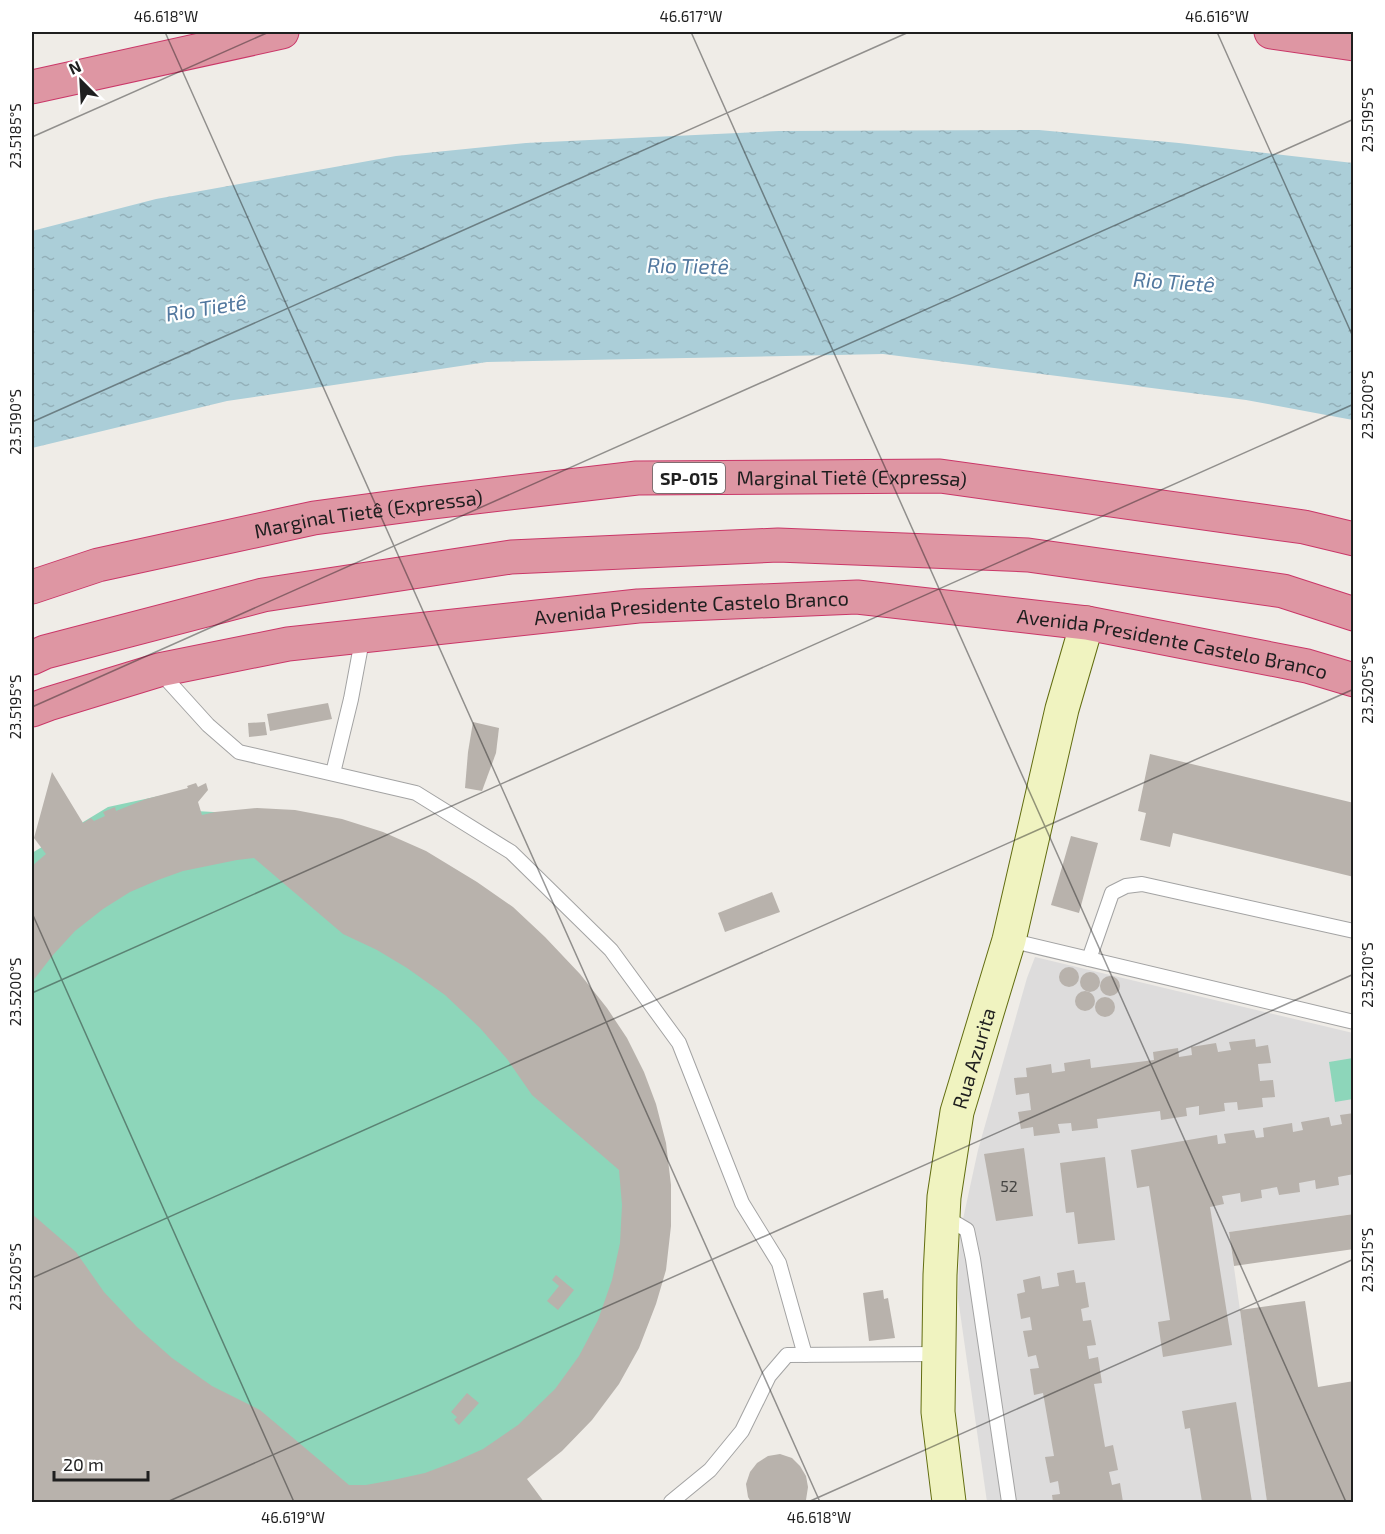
<svg xmlns="http://www.w3.org/2000/svg" width="1385" height="1534" font-family="'Exo 2',sans-serif">
<style>
.residential{fill:#dddcdc}
.pitch{fill:#8dd6ba}
.water{fill:url(#water-ripples)}
.building{fill:#b8b2ac}
.lines{fill:none;stroke-linecap:round;stroke-linejoin:round}
.lane-casing{stroke:#a3a3a3;stroke-width:16}
.secondary-casing{stroke:#626d10;stroke-width:35}
.highway-casing{stroke:#ca3768;stroke-width:35}
.lane{stroke:#fff;stroke-width:14}
.secondary{stroke:#f0f3c0;stroke-width:33}
.highway{stroke:#de96a3;stroke-width:33}
.ticks{fill:none;stroke:#1f1f1f;stroke-width:1.5;stroke-opacity:0.45}
.labels{text-anchor:middle;dominant-baseline:central;stroke-width:4.5;stroke-linejoin:round;paint-order:stroke}
.number-label{font-size:16px;fill:#454442}
.shield{fill:#fff;stroke:#626262;stroke-width:1.5}
.shield-label{font-size:18px;font-weight:bold;fill:#1f1f1f}
.street-label{font-size:20px;fill:#1f1f1f;stroke:#fff}
.water-label{font-size:21px;font-style:italic;fill:#52789f;stroke:#fff}
.neatline{fill:none;stroke:#1f1f1f;stroke-width:2}
.ticks-label{font-size:15px;text-anchor:middle;fill:#1f1f1f}
</style>
<defs>
<pattern id="water-ripples" width="26" height="14" patternUnits="userSpaceOnUse" patternTransform="scale(1.5)"><rect width="26" height="14" fill="#abced8"/><path d="M2 4q2-2 4 0t4 0M15 11q2-2 4 0t4 0" fill="none" stroke="#93b0b9"/></pattern>
</defs>
<rect width="100%" height="100%" fill="#efece7"/>
<polygon class="residential" points="1035,957 1353,1033 1353,1214 1229,1232 1267,1502 987,1502 958,1298 960,1233 978,1150 1027,978"/>
<g class="pitch">
<polygon points="201,787 196,811 337,819 585,1001 644,1289 509,1492 515,1502 32,1502 32,853 108,807"/>
<polygon points="1353,1058 1353,1099 1335,1102 1329,1062"/>
</g>
<polygon class="water" points="1039,130 1179,143 1353,163 1353,420 1246,400 883,354 487,362 227,401 32,448 32,231 156,199 396,156 526,143 779,131"/>
<g class="building">
<polygon points="328,703 332,719 270,731 267,714"/>
<polygon points="265,722 267,735 249,737 248,723"/>
<polygon points="473,722 499,728 496,753 482,791 465,788 468,752"/>
<polygon points="1150,754 1354,803 1354,877 1173,833 1170,847 1140,840 1146,813 1138,811"/>
<polygon points="52,772 83,823 91,818 94,821 105,816 103,812 115,807 116,811 146,799 188,788 187,786 196,783 198,787 206,783 208,790 198,802 202,815 215,812 257,808 295,810 342,819 383,832 426,851 477,882 513,907 545,937 580,974 607,1008 627,1038 644,1072 656,1104 666,1143 671,1185 671,1226 666,1270 656,1304 639,1348 619,1384 592,1420 562,1451 527,1479 544,1502 32,1502 32,1214 76,1252 104,1292 137,1327 172,1358 212,1386 260,1410 349,1485 366,1485 393,1480 425,1473 454,1462 483,1449 518,1425 555,1389 579,1356 598,1320 612,1280 620,1243 622,1205 619,1170 532,1095 507,1059 480,1028 445,995 407,968 377,950 343,934 254,858 237,860 183,871 158,880 130,892 103,909 75,931 53,955 32,982 32,866 46,854 34,838"/>
<polygon points="1071,836 1098,843 1079,913 1051,905"/>
<polygon points="772,892 780,912 725,932 718,913"/>
<circle cx="1069" cy="977" r="10"/>
<circle cx="1090" cy="982" r="10"/>
<circle cx="1110" cy="986" r="10"/>
<circle cx="1085" cy="1001" r="10"/>
<circle cx="1105" cy="1007" r="10"/>
<polygon points="1255,1039 1256,1047 1268,1045 1271,1063 1258,1064 1260,1081 1273,1080 1275,1097 1262,1098 1263,1107 1238,1110 1237,1102 1224,1103 1225,1111 1199,1115 1199,1106 1186,1108 1187,1116 1161,1120 1160,1111 1097,1119 1098,1128 1072,1131 1071,1123 1058,1124 1060,1133 1034,1136 1033,1127 1021,1129 1018,1112 1031,1110 1029,1093 1016,1095 1014,1078 1027,1077 1026,1068 1051,1064 1052,1073 1065,1071 1064,1063 1090,1059 1091,1068 1154,1060 1153,1052 1178,1048 1179,1057 1192,1055 1191,1047 1216,1043 1218,1052 1231,1050 1229,1042"/>
<polygon points="1354,1113 1354,1174 1338,1177 1339,1185 1316,1189 1315,1180 1299,1183 1300,1192 1279,1195 1277,1187 1261,1190 1262,1198 1241,1202 1240,1193 1222,1196 1224,1204 1210,1207 1232,1345 1163,1357 1158,1322 1170,1320 1149,1186 1137,1188 1131,1150 1217,1135 1218,1144 1226,1143 1224,1134 1254,1130 1256,1138 1264,1137 1263,1128 1292,1123 1293,1132 1303,1130 1301,1122 1329,1117 1331,1126 1342,1124 1340,1115"/>
<polygon points="1024,1148 1033,1216 996,1221 984,1154"/>
<polygon points="1105,1157 1115,1240 1078,1244 1074,1212 1066,1213 1060,1163"/>
<polygon points="1354,1214 1354,1249 1234,1266 1229,1232"/>
<polygon points="1074,1270 1076,1283 1085,1282 1089,1307 1081,1309 1083,1321 1091,1320 1096,1345 1087,1346 1089,1359 1098,1357 1102,1383 1094,1384 1105,1447 1113,1445 1118,1470 1109,1472 1112,1485 1120,1483 1123,1502 1053,1502 1052,1495 1060,1494 1058,1481 1050,1483 1045,1457 1054,1456 1043,1393 1034,1395 1030,1369 1039,1368 1036,1355 1028,1357 1023,1331 1032,1330 1030,1317 1021,1319 1017,1294 1025,1292 1023,1280 1040,1276 1042,1289 1059,1286 1057,1273"/>
<polygon points="556,1275 574,1290 558,1310 547,1301 559,1286 552,1280"/>
<polygon points="883,1290 884,1299 888,1298 895,1338 869,1341 863,1293"/>
<polygon points="1305,1301 1318,1387 1354,1381 1354,1502 1267,1502 1240,1310"/>
<polygon points="467,1393 479,1403 459,1425 454,1420 457,1417 451,1412"/>
<polygon points="1236,1402 1252,1502 1202,1502 1190,1428 1185,1429 1182,1411"/>
<polygon points="780,1454 792,1458 800,1466 806,1476 808,1487 806,1500 805,1502 751,1502 748,1497 746,1484 750,1472 757,1463 768,1456"/>
</g>
<g class="lines">
<g class="lane-casing">
<g id="lane">
<polyline points="160,672 208,725 239,752 416,793 511,852 611,950 679,1043 742,1203 779,1263 805,1355"/>
<polyline points="333,773 351,699 363,635"/>
<polyline points="1009,940 1354,1022"/>
<polyline points="1089,959 1112,893 1126,886 1142,884 1354,931"/>
<polyline points="945,1217 967,1230 973,1259 1009,1502"/>
<polyline points="671,1502 710,1470 742,1431 769,1376 787,1355 939,1354"/>
</g>
</g>
<g class="secondary-casing">
<g id="secondary">
<path id="s1" d="M 949,1502 L 938,1412 L 940,1275 L 944,1197 L 957,1112 L 1009,940 L 1062,709 L 1087,623"/>
</g>
</g>
<g class="highway-casing">
<g id="highway">
<polyline points="1271,32 1354,44"/>
<polyline points="32,87 282,32"/>
<path id="s2" d="M 32,587 L 98,565 L 314,518 L 425,503 L 637,478 L 940,476 L 1304,527 L 1354,539"/>
<polyline points="32,658 45,652 263,595 511,557 778,545 1028,555 1283,591 1354,614"/>
<path id="s3" d="M 32,710 L 48,704 L 159,670 L 288,644 L 638,606 L 857,597 L 1087,623 L 1307,666 L 1354,680"/>
</g>
</g>
<use href="#lane" class="lane"/>
<use href="#secondary" class="secondary"/>
<use href="#highway" class="highway"/>
</g>
<path class="ticks" d="M 165,32 L 820,1502M 691,32 L 1346,1502M 1217,32 L 1354,339M 32,137 L 269,32M 32,422 L 909,32M 32,707 L 1354,119M 32,913 L 294,1502M 32,993 L 1354,404M 32,1278 L 1354,689M 167,1502 L 1354,974M 808,1502 L 1354,1259"/>
<g class="labels">
<g class="number-label">
<text x="1009" y="1185">52</text>
</g>
<rect class="shield" x="653" y="463" width="72" height="30" rx="4.5"/>
<g class="shield-label">
<text x="689" y="478">SP-015</text>
</g>
<g class="street-label">
<text stroke="none"><textPath href="#s2" startOffset="831">Marginal Tietê (Expressa)</textPath></text>
<text stroke="none"><textPath href="#s2" startOffset="345">Marginal Tietê (Expressa)</textPath></text>
<text stroke="none"><textPath href="#s3" startOffset="670">Avenida Presidente Castelo Branco</textPath></text>
<text stroke="none"><textPath href="#s3" startOffset="1155">Avenida Presidente Castelo Branco</textPath></text>
<text stroke="none"><textPath href="#s1" startOffset="448">Rua Azurita</textPath></text>
</g>
<g class="water-label">
<text transform="translate(688 265) rotate(1)">Rio Tietê</text>
<text transform="translate(1174 281) rotate(4)">Rio Tietê</text>
<text transform="translate(206 307) rotate(-9)">Rio Tietê</text>
</g>
</g>
<rect width="1385" height="1534" fill="none" stroke="#ffffff" stroke-width="66"/>
<g transform="translate(81 81) rotate(336)" stroke="#ffffff" stroke-width="4.5" paint-order="stroke">
<path d="M0-4.5L10 22L0 15L-10 22Z" fill="#1f1f1f"/>
<text y="-9" font-size="16" font-weight="bold" text-anchor="middle" fill="#1f1f1f">N</text>
</g>
<path d="M54 1471v9h94v-9" fill="none" stroke="#1f1f1f" stroke-width="3"/>
<text x="63" y="1471" font-size="18" fill="#1f1f1f" stroke="#ffffff" stroke-width="4.5" paint-order="stroke">20 m</text>
<rect x="33" y="33" width="1319" height="1468" class="neatline"/>
<g class="ticks-label">
<text x="166" y="22">46.618°W</text>
<text x="691" y="22">46.617°W</text>
<text x="1217" y="22">46.616°W</text>
<text transform="translate(1368 120) rotate(-90)" y="5">23.5195°S</text>
<text transform="translate(16 136) rotate(-90)" y="5">23.5185°S</text>
<text transform="translate(1368 405) rotate(-90)" y="5">23.5200°S</text>
<text transform="translate(16 422) rotate(-90)" y="5">23.5190°S</text>
<text transform="translate(1368 690) rotate(-90)" y="5">23.5205°S</text>
<text transform="translate(16 707) rotate(-90)" y="5">23.5195°S</text>
<text transform="translate(1368 975) rotate(-90)" y="5">23.5210°S</text>
<text transform="translate(16 992) rotate(-90)" y="5">23.5200°S</text>
<text transform="translate(1368 1260) rotate(-90)" y="5">23.5215°S</text>
<text transform="translate(16 1277) rotate(-90)" y="5">23.5205°S</text>
<text x="293" y="1523">46.619°W</text>
<text x="819" y="1523">46.618°W</text>
</g>
</svg>
